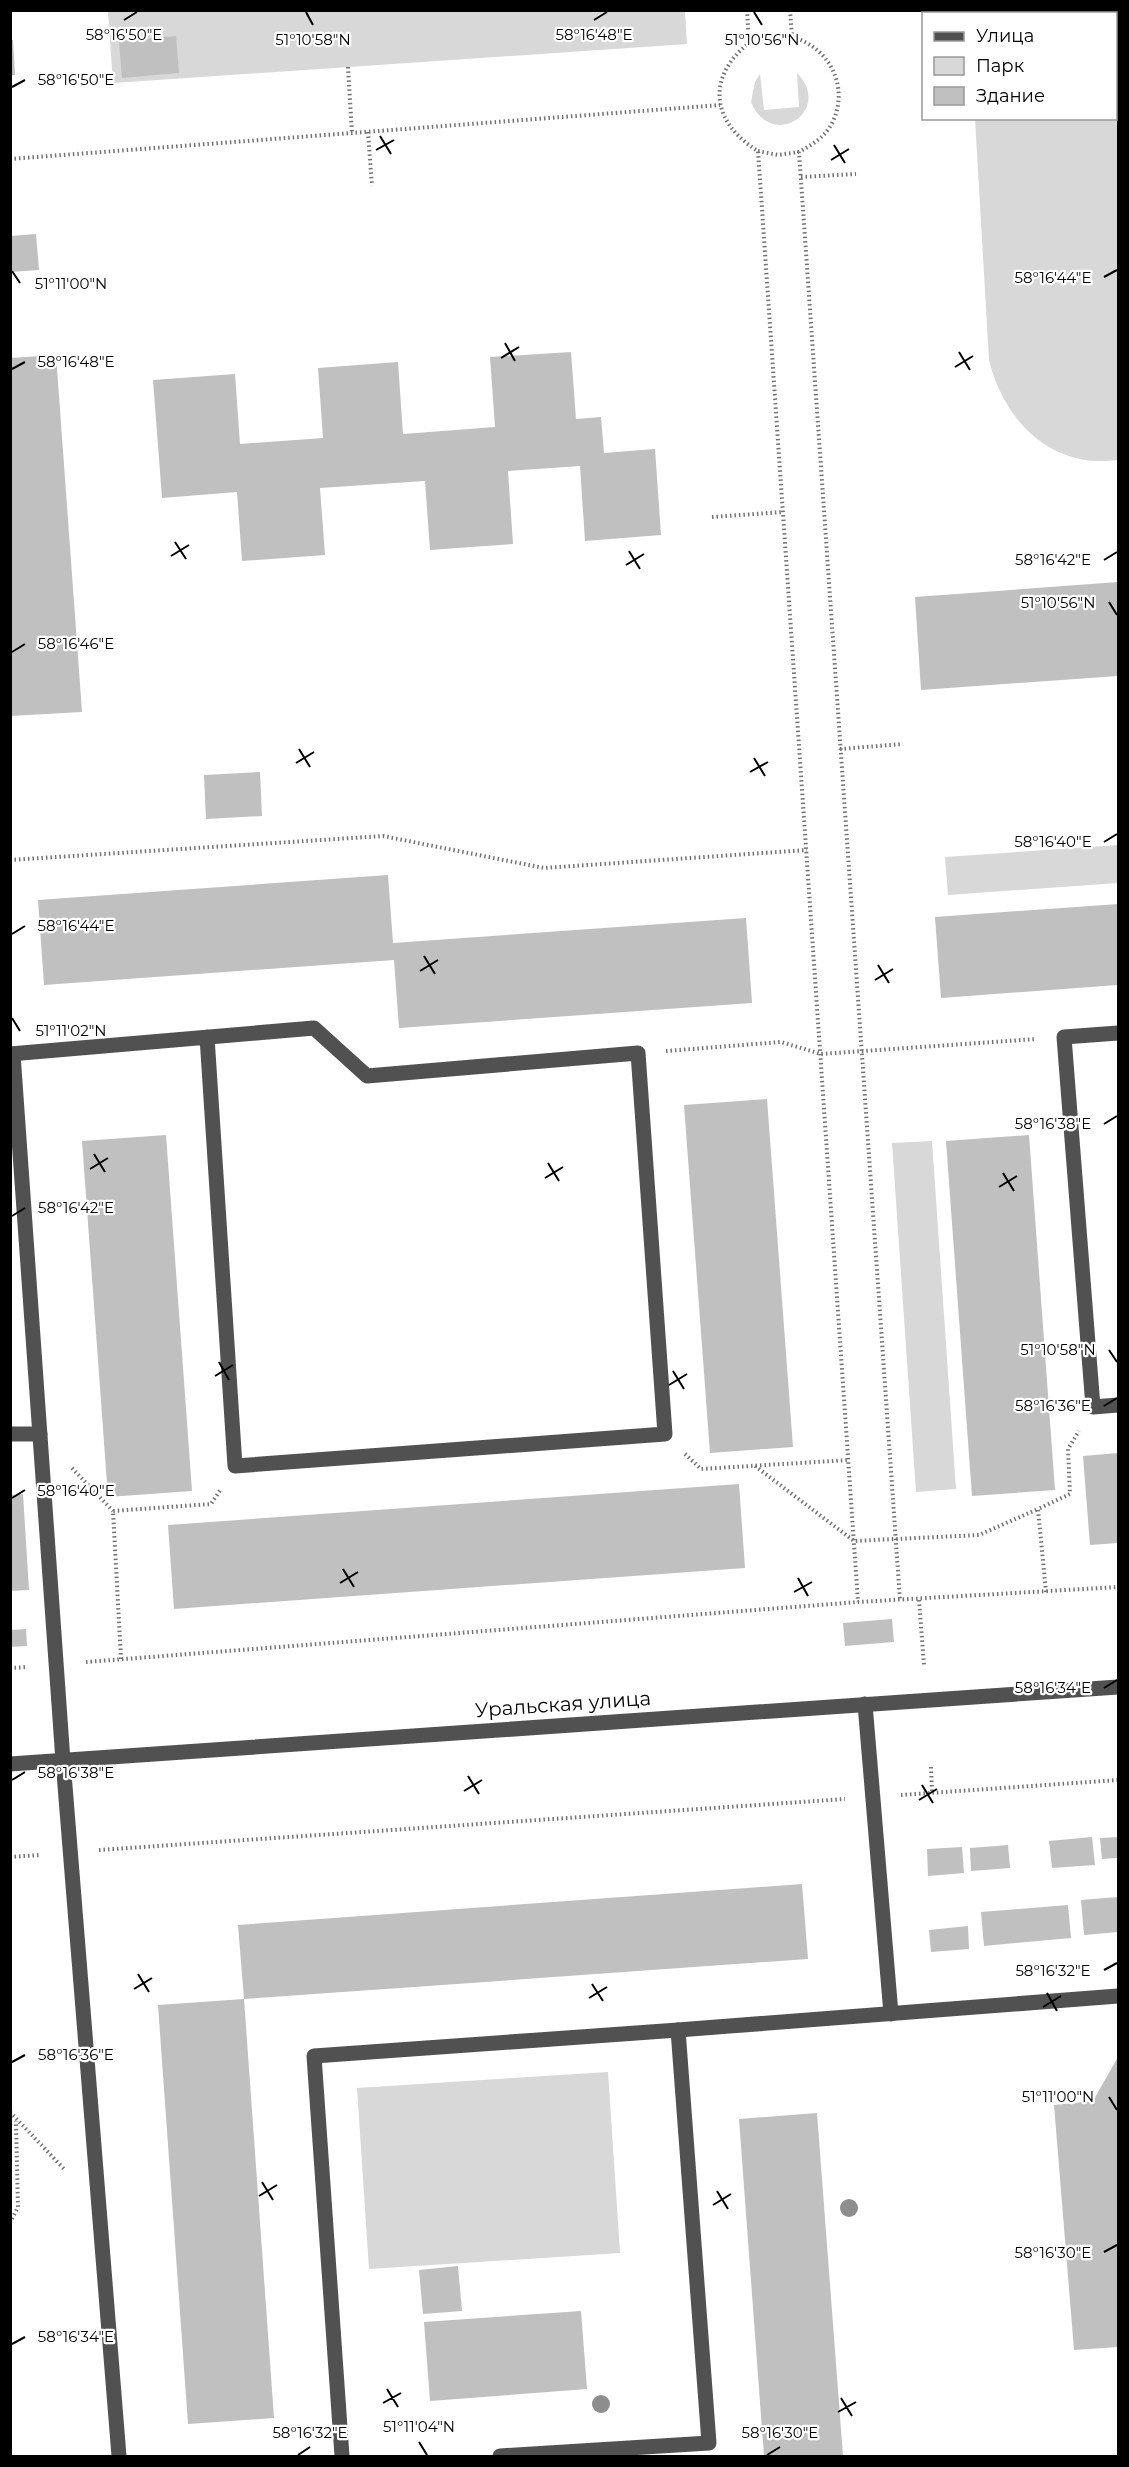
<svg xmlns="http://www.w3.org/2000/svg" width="1129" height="2467" font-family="Montserrat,sans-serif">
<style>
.green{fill:#d8d8d8}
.building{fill:#c0c0c0}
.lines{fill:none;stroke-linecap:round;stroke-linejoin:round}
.path{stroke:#737373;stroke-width:4;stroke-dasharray:1.5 3;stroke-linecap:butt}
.minor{stroke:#515151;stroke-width:15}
.tree{fill:#8d8d8d}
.ticks{fill:none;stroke:#000;stroke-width:2}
.labels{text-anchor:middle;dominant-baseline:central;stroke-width:4.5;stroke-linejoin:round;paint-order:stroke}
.street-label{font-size:20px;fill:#000;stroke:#fff}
.ticks-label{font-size:15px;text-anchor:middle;fill:#000;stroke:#fff;stroke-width:4.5;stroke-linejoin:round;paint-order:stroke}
</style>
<rect width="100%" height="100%" fill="#fff"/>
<g class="green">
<polygon points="108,11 685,11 687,44 113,83"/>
<path d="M 968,11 L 1118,11 L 1118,460 C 1051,469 1004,421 989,360 L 975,119 L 1116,118 L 1116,14 L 968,14 Z"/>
<path d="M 797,73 C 834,110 772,152 751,102 L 755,82 L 760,74 L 764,110 L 799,107 Z"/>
<polygon points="1118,845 1118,883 948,895 945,857"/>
<polygon points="932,1141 956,1489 916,1492 892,1143"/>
<polygon points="608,2072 620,2253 369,2269 357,2088"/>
</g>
<g class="building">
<polygon points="176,36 179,73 122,78 119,41"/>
<polygon points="10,40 13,40 15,75 10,75"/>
<polygon points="36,234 39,270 10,272 10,236"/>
<polygon points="571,352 576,419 601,417 604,453 655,449 661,535 585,541 580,466 508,471 513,544 430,550 425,481 320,488 325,555 242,561 237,492 162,498 153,380 235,374 240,444 323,438 318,368 398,362 403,434 495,427 490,357"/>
<polygon points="56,355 82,712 10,716 10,358"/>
<polygon points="1118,582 1118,676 921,690 915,597"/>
<polygon points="260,772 262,816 206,819 204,775"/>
<polygon points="388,875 393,943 746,918 752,1003 399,1028 394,960 44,985 38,900"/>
<polygon points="1118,904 1118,985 941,998 935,917"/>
<polygon points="767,1099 793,1447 710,1453 684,1105"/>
<polygon points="166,1135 192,1491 108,1497 82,1141"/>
<polygon points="1029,1135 1055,1490 972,1496 946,1141"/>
<polygon points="1118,1453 1118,1543 1090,1545 1083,1456"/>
<polygon points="739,1484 745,1568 174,1609 168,1525"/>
<polygon points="23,1494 29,1590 10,1591 10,1495"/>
<polygon points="892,1619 894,1642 845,1646 843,1623"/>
<polygon points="26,1629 27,1646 10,1647 10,1630"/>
<polygon points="1092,1837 1095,1865 1052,1868 1049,1841"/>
<polygon points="1118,1837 1118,1858 1102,1859 1100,1838"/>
<polygon points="1008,1845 1010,1868 971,1871 970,1848"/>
<polygon points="962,1847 964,1873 928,1876 927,1849"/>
<polygon points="802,1884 808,1959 244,1999 238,1925"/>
<polygon points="1118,1897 1118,1932 1084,1935 1081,1900"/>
<polygon points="1068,1905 1071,1938 984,1946 981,1912"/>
<polygon points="968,1926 969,1949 931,1952 929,1930"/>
<polygon points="244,1999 274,2418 188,2424 158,2005"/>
<polygon points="1118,2057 1118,2347 1074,2350 1054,2105 1093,2101"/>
<polygon points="817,2113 843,2456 764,2456 739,2119"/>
<polygon points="458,2266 462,2311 423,2314 419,2270"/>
<polygon points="581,2311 587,2389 430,2401 424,2322"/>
</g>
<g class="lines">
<g class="path">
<path d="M 747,10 L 749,43 C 705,78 712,123 758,151 L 858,1602"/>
<path d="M 790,10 L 792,37 C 830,47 851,89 831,125 C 824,138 811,145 799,152 L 900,1600"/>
<polyline points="749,43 766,37 792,37"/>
<polyline points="348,67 352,133"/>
<polyline points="368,132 372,186"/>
<polyline points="758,151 778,155 799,152"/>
<polyline points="10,159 720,105"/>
<polyline points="801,177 856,174"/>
<polyline points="712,517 783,512"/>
<polyline points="840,749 903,744"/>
<polyline points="10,860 383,836 544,868 807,850"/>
<polyline points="666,1051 781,1042 821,1054 1036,1039"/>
<polyline points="685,1454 701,1469 849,1460"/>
<polyline points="755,1466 854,1541 979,1535 1038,1509"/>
<polyline points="72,1468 113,1511"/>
<polyline points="1046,1592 1038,1509 1070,1494 1068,1449 1079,1431"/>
<polyline points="919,1600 924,1665"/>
<polyline points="121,1659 113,1511 211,1504 221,1489"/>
<polyline points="86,1662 858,1602 1118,1587"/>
<polyline points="10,1668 28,1667"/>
<polyline points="931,1767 932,1792"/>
<polyline points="901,1795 1118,1780"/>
<polyline points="99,1850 845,1799"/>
<polyline points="10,1857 40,1855"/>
<polyline points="10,2112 65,2170"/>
<polyline points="10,2223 18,2207 16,2121"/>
</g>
<g class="minor">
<polyline points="1118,1033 1064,1037 1093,1407 1118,1405"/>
<polyline points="10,1054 314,1028 367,1076 638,1053 665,1434 235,1466 207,1037"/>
<polyline points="13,1054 63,1761 119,2456"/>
<polyline points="10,1434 40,1434"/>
<polyline points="865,1704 891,2014"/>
<polyline points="10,1764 1118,1687"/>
<polyline points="342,2456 314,2056 678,2030"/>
<polyline points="500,2456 709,2443 678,2030 1118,1996"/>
</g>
</g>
<g class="tree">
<circle cx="849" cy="2208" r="9"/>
<circle cx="601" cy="2404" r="9"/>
</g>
<path class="ticks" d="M 306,12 L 313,25M 754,12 L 762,25M 124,20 L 137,12M 594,20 L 607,12M 12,87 L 25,80M 380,136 L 391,154M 834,145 L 845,163M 376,150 L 394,140M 831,160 L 849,149M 12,271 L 20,283M 1104,277 L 1117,270M 505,343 L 515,361M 959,352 L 970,370M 501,358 L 519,347M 955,367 L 973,356M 12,369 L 25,362M 175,542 L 186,559M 629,551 L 640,569M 171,556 L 189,545M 1104,560 L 1117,552M 626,565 L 644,554M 1109,602 L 1117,615M 12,652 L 25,644M 299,749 L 310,767M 754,758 L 765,776M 296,763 L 314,752M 750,772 L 768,762M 1104,842 L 1117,834M 12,934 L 25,926M 424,956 L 435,974M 878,965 L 889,983M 420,971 L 438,960M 875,980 L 893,969M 12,1018 L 20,1031M 1104,1124 L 1117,1116M 94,1154 L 105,1172M 548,1163 L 559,1181M 90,1169 L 108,1158M 1003,1173 L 1014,1191M 545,1178 L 563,1167M 999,1187 L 1017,1176M 12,1216 L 25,1208M 1109,1350 L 1117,1362M 219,1362 L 229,1380M 673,1371 L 684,1389M 215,1376 L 233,1365M 669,1385 L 687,1374M 1104,1406 L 1117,1398M 12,1498 L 25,1490M 343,1569 L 354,1587M 798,1578 L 808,1596M 340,1583 L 358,1572M 794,1592 L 812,1582M 1104,1688 L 1117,1680M 468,1776 L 479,1794M 12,1780 L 25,1772M 922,1785 L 933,1803M 464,1791 L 482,1780M 919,1800 L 937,1789M 1104,1970 L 1117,1963M 138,1974 L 149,1992M 592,1984 L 603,2001M 134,1989 L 152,1978M 1047,1993 L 1057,2011M 589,1998 L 607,1987M 1043,2007 L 1061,1996M 12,2062 L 25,2055M 1109,2097 L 1117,2110M 262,2182 L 273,2200M 717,2191 L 728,2209M 259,2196 L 277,2185M 713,2205 L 731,2194M 1104,2252 L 1117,2245M 12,2344 L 25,2337M 387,2389 L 398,2407M 841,2398 L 852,2416M 383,2403 L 401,2393M 838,2412 L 856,2402M 419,2442 L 427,2455M 298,2455 L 310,2447M 767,2455 L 780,2447"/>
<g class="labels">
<g class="street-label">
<text transform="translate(563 1704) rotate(-4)">Уральская улица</text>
</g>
</g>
<g class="ticks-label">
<text x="594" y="40">58°16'48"E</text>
<text x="124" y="40">58°16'50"E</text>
<text x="313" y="45">51°10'58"N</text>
<text x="762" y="45">51°10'56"N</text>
<text x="76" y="85">58°16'50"E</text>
<text x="1053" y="283">58°16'44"E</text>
<text x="71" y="289">51°11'00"N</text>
<text x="76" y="367">58°16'48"E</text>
<text x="1053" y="565">58°16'42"E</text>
<text x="1058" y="608">51°10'56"N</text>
<text x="76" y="649">58°16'46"E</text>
<text x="1053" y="847">58°16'40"E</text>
<text x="76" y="931">58°16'44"E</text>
<text x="71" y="1036">51°11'02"N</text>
<text x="1053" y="1129">58°16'38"E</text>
<text x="76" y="1213">58°16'42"E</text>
<text x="1058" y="1355">51°10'58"N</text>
<text x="1053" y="1411">58°16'36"E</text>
<text x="76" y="1496">58°16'40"E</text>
<text x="1053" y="1693">58°16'34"E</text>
<text x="76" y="1778">58°16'38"E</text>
<text x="1053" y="1976">58°16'32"E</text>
<text x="76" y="2060">58°16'36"E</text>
<text x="1058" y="2102">51°11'00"N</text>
<text x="1053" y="2258">58°16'30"E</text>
<text x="76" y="2342">58°16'34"E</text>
<text x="419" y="2432">51°11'04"N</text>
<text x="310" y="2438">58°16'32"E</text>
<text x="780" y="2438">58°16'30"E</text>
</g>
<rect width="1129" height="2467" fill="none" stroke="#000000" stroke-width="24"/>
<rect x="922" y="12" width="195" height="108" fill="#ffffff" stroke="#999999" stroke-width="1.5"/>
<rect x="934" y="32" width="30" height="9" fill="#515151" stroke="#999999" stroke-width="1.5"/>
<text x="976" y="42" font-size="18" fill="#000000">Улица</text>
<rect x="934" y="57" width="30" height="18" fill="#d8d8d8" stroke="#999999" stroke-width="1.5"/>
<text x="976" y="72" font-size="18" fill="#000000">Парк</text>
<rect x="934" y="87" width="30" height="18" fill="#c0c0c0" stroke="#999999" stroke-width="1.5"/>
<text x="976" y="102" font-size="18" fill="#000000">Здание</text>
</svg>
